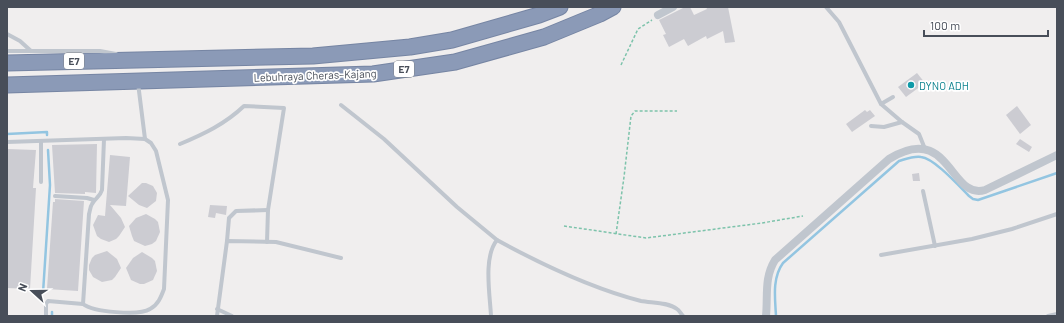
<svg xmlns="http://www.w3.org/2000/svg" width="1064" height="323" font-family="Barlow,sans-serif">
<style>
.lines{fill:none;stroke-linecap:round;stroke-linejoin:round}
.stream{stroke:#93c5e1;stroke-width:2.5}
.building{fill:#ccccd2}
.motorway-casing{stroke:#7685a3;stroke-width:17}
.path{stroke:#7dc3ab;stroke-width:1.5;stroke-dasharray:3 2;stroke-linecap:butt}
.service{stroke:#c0c6ce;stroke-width:4}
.minor{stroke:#c0c6ce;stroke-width:8}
.motorway{stroke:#8b9ab7;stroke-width:15}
.culture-dot{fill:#0f9aa8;stroke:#fff;stroke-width:1.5}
.labels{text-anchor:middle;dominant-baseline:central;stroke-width:3.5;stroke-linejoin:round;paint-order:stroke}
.shield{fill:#fff;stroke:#7f838b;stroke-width:1}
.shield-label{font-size:10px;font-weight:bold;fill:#484e59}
.street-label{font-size:11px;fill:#484e59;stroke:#fff}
.culture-label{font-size:11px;fill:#0d838f;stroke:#fff;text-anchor:start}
</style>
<rect width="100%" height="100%" fill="#f0eeee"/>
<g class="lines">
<g class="stream">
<polyline points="7,134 47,132 47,135"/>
<polyline points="43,293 50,185 48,150"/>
<polyline points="52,316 52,312"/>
<path d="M 776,316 C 775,298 772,278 783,263 L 899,161 C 906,159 913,156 921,157 C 934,158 959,186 969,196 L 973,199 L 978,200 L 1057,173"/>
</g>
</g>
<g class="building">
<polygon points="685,7 690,7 694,15 707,9 706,7 728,7 735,42 725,43 723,31 707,39 706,36 688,46 684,39 669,47 663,35 666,34 659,20"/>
<polygon points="917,73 925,83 906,97 898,87"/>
<polygon points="1017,106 1031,125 1020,134 1006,115"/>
<polygon points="865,110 867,112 870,110 875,116 852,132 846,124"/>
<polygon points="1020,139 1032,147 1029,152 1016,144"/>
<polygon points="97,144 96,193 85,192 85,194 55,193 52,145"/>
<polygon points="7,149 36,150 33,188 36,188 30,289 7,288"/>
<polygon points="110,155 130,157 126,206 110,205 121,218 125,227 119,236 116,239 109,242 101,239 97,236 93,225 98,215 105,216"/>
<polygon points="919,173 920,181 913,181 912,174"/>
<polygon points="142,183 146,183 153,186 157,193 156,201 147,208 139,205 128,196"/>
<polygon points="55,199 84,201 78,291 47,289 53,202 55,202"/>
<polygon points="210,205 227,206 226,215 216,213 215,218 208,217"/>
<polygon points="146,214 155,219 158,222 160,232 156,241 152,244 145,246 134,241 132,236 129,226 136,218"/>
<polygon points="107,251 117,259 121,268 115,277 112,280 102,282 93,277 89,270 89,265 92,258 95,255"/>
<polygon points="142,252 152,258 155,261 157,271 153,280 144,284 140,284 131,280 126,268 133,258"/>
</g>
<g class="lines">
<g class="motorway-casing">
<g id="motorway">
<polyline points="7,63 313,56 367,51 410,47 452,40 539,15 560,7"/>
<polyline points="7,85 373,74 455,62 544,37 600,14 613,7"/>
</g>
</g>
<g class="path">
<polyline points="621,65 638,29 652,20"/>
<polyline points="564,226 646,238 762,223 803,216"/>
<polyline points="616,234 624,177 631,116 635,111 677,111"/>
</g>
<g class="service">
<polyline points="826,7 839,22 881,104 902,122 919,134 925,149"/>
<polyline points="7,34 20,41 31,51"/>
<polyline points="7,51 100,51 116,54"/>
<polyline points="881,104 893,97"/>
<path d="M 341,105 L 384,139 L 457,207 L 497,240 C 483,257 490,295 491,316"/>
<polyline points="871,126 884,127 902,122"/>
<path d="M 104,139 L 102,190 C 100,197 95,198 92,204 C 90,207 90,211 89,214 L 83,304 C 93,312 139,316 150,309 C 158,305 161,297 164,289 L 168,200 L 156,151 L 151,143 L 145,139 L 138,83"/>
<polyline points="7,142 126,138 145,139"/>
<path d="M 180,144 C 204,134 225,124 244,106 L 284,108 L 268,210 L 267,242"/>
<polyline points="41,182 41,141"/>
<polyline points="923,191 935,246"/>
<polyline points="55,196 87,198 94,200"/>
<path d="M 497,240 C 539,263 594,289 641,301 C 652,303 668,302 677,309 C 679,310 681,314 683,316"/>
<polyline points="227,241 229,218 236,211 268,210"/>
<polyline points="881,255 972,239 1012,229 1057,214"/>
<polyline points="217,309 232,316"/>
<polyline points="46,316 46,304 48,301 83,304"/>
<polyline points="217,316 227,241 276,242 341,258"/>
<polyline points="1048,316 1057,314"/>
</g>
<g class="minor">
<polyline points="658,15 673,7"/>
<path d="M 766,316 C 768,295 764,278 775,260 L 889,159 C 950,121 950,201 985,190 L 1057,155"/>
</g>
<use href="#motorway" class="motorway"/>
</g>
<circle class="culture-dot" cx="911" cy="85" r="4"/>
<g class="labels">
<g class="shield">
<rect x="64" y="53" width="20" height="16" rx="3"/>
<rect x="394" y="61" width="20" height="16" rx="3"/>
</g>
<g class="shield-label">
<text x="74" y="61">E7</text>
<text x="404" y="69">E7</text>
</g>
<g class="street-label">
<text transform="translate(315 75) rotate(-2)">Lebuhraya Cheras–Kajang</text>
</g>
<g class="culture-label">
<text x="919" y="85">DYNO ADH</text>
</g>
</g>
<rect width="1064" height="323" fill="none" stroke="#484e59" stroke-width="16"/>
<g transform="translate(32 291) rotate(291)" stroke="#ffffff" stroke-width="3" paint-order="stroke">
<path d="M0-3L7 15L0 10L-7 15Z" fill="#484e59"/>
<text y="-6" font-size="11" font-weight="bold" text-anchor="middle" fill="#484e59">N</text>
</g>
<path d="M924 30v6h124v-6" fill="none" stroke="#484e59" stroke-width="2"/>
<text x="930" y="30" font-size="12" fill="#484e59" stroke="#ffffff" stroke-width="3" paint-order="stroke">100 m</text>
</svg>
